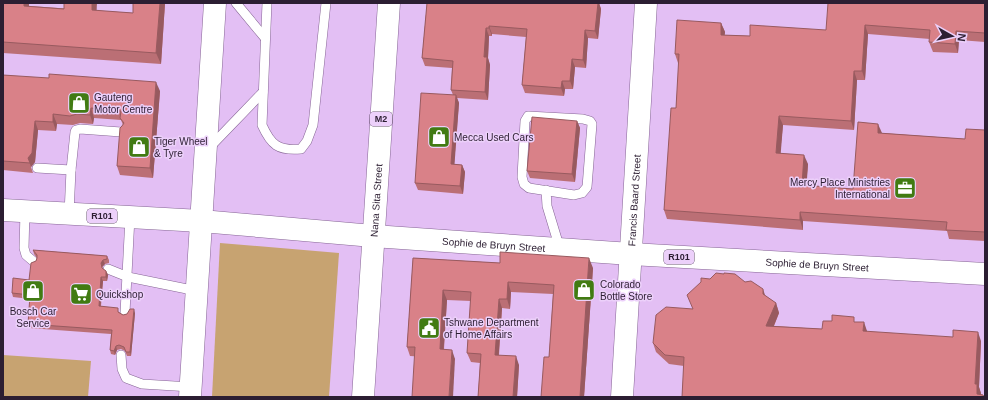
<svg xmlns="http://www.w3.org/2000/svg" width="988" height="400" font-family="Arial,sans-serif">
<style>
.park{fill:#c7a371}
.lines{fill:none;stroke-linecap:round;stroke-linejoin:round}
.lane-casing{stroke:#866595;stroke-width:10}
.secondary-casing{stroke:#866595;stroke-width:23}
.primary-casing{stroke:#866595;stroke-width:23}
.lane{stroke:#fff;stroke-width:9}
.secondary{stroke:#fff;stroke-width:22}
.primary{stroke:#fff;stroke-width:22}
.wall{fill:#bb6f75}
.shaded-wall{fill:#985a5f}
.building{fill:#d98188;stroke:#985a5f}
.labels{text-anchor:middle;dominant-baseline:central;stroke-width:3;stroke-linejoin:round;paint-order:stroke}
.shield{fill:#ecd0fa;stroke:#66536e;stroke-width:1}
.shield-label{font-size:9px;font-weight:bold;fill:#2c1e32}
.poi-label{font-size:10px;fill:#2c1e32;stroke:#ecd0fa;text-anchor:start}
.street-label{font-size:10px;fill:#2c1e32;stroke:#ecd0fa}
</style>
<rect width="100%" height="100%" fill="#e3bff4"/>
<g class="park">
<polygon points="220,243 339,253 329,397 212,397"/>
<polygon points="3,355 91,361 88,397 3,397"/>
</g>
<g class="lines">
<g class="lane-casing">
<g id="lane">
<polyline points="236,3 265,38"/>
<path d="M 267,3 L 262,125 C 271,145 278,151 301,149 L 307,141 L 313,125 L 326,3"/>
<polygon points="528,116 583,119 590,121 592,124 587,187 582,193 574,195 529,188 524,184 522,177 525,121"/>
<polyline points="210,147 263,92"/>
<polyline points="37,168 71,170"/>
<polyline points="546,190 547,206 560,249"/>
<polyline points="25,211 24,248 26,255 33,261"/>
<polyline points="69,214 71,170 75,132 76,130 80,129 121,132"/>
<polyline points="108,269 128,277 197,291"/>
<polyline points="125,313 130,217"/>
<polyline points="121,355 122,369 126,378 142,384 191,387"/>
</g>
</g>
<g class="secondary-casing">
<g id="secondary">
<path id="s1" d="M 622,397 L 646,3"/>
</g>
</g>
<g class="primary-casing">
<g id="primary">
<path id="s2" d="M 3,210 L 201,221 L 373,236 L 631,254 L 985,274"/>
<polyline points="190,397 215,3"/>
<path id="s3" d="M 363,397 L 389,3"/>
</g>
</g>
<use href="#lane" class="lane"/>
<use href="#secondary" class="secondary"/>
<use href="#primary" class="primary"/>
</g>
<g class="wall">
<polygon points="3,3 29,3 29,6 133,13 165,3 161,64 3,53"/>
<polygon points="427,3 599,3 601,9 598,39 588,38 586,68 575,67 573,89 565,89 564,96 525,93 522,85 526,37 492,34 492,36 489,36 488,58 490,65 488,100 457,98 459,103 454,164 462,165 465,172 463,194 418,190 415,183 453,95 451,90 452,68 425,66 422,58"/>
<polygon points="985,3 985,42 959,40 958,53 933,52 929,42 930,39 868,34 865,80 857,80 854,130 783,125 780,153 808,164 806,186 853,189 882,133 965,139 985,130 985,241 949,239 947,231 803,221 803,230 667,219 664,210 676,108 679,63 678,63 675,54 721,23 725,32 724,35 750,36 826,30"/>
<polygon points="3,75 160,91 153,178 120,175 117,166 123,125 121,120 94,118 93,124 80,123 73,125 57,124 56,131 38,130 35,162 31,167 33,173 3,170"/>
<polygon points="577,121 580,128 575,182 530,178 527,171"/>
<polygon points="33,250 107,256 109,260 109,263 105,264 102,267 103,269 106,271 108,275 107,281 103,281 101,306 119,312 123,315 135,313 131,356 127,356 125,351 121,349 117,350 115,355 111,354 110,350 111,334 29,328 28,324 30,299 13,297 12,293 29,280 37,258 34,254"/>
<polygon points="413,258 500,263 593,268 584,397 541,397 549,357 553,294 511,292 510,309 502,308 499,355 519,365 517,397 478,397 480,363 471,362 467,353 471,301 447,300 444,349 455,359 410,356 407,347"/>
<polygon points="710,279 745,282 776,303 779,313 774,326 822,329 856,322 867,331 867,332 981,341 979,387 981,394 983,395 984,397 682,397 684,366 669,364 656,352 653,343 693,309"/>
</g>
<g class="shaded-wall">
<polygon points="24,3 29,3 28,17 24,6"/>
<polygon points="92,3 97,3 96,21 92,10"/>
<polygon points="160,3 165,3 161,64 156,53"/>
<polygon points="598,3 599,3 601,9 598,39 595,31"/>
<polygon points="721,23 725,32 724,44 721,35"/>
<polygon points="865,25 868,34 865,80 862,71"/>
<polygon points="489,26 492,34 492,36 489,28"/>
<polygon points="486,28 489,36 488,58 490,65 488,100 485,92 484,57"/>
<polygon points="585,30 588,38 586,68 583,60"/>
<polygon points="956,31 959,40 958,53 955,44"/>
<polygon points="572,59 575,67 573,89 570,81"/>
<polygon points="854,71 857,80 854,130 851,121"/>
<polygon points="562,81 565,89 564,96 561,88"/>
<polygon points="156,82 160,91 153,178 150,168"/>
<polygon points="456,95 459,103 454,171 451,164"/>
<polygon points="91,108 94,118 93,124 90,115"/>
<polygon points="53,114 57,124 56,131 53,122"/>
<polygon points="779,116 783,125 780,162 776,153"/>
<polygon points="35,121 38,130 35,162 31,167 28,158"/>
<polygon points="577,121 580,128 575,182 572,174"/>
<polygon points="878,124 882,133 878,133"/>
<polygon points="804,155 808,164 806,194 802,185"/>
<polygon points="462,165 465,172 463,194 460,186"/>
<polygon points="800,212 803,221 803,230 800,220"/>
<polygon points="589,258 593,268 584,397 580,397"/>
<polygon points="103,260 105,264 102,267 103,272 101,263"/>
<polygon points="106,271 108,275 107,281 106,277"/>
<polygon points="101,277 103,281 100,310 99,306"/>
<polygon points="508,282 511,292 510,309 507,299"/>
<polygon points="763,289 766,298 763,294"/>
<polygon points="443,290 447,300 443,358 440,349"/>
<polygon points="499,299 502,308 498,364 495,355"/>
<polygon points="776,303 779,313 770,335 766,326"/>
<polygon points="134,309 135,313 131,356 130,352"/>
<polygon points="864,322 867,331 866,341 863,331"/>
<polygon points="978,332 981,341 979,387 981,393 980,397 978,397 975,384"/>
<polygon points="116,346 117,350 115,355 114,351"/>
<polygon points="452,350 455,359 453,397 449,397"/>
<polygon points="516,356 519,365 517,397 513,397"/>
</g>
<g class="building">
<polygon points="3,3 24,3 24,6 64,9 64,3 92,3 92,10 133,13 133,3 160,3 156,53 3,42"/>
<polygon points="427,3 598,3 595,31 585,30 583,60 572,59 570,81 562,81 561,88 522,85 527,29 489,26 489,28 486,28 484,57 487,57 485,92 451,90 453,61 422,58"/>
<polygon points="828,3 985,3 985,33 956,31 955,44 929,42 930,30 865,25 862,71 854,71 851,121 779,116 776,153 804,155 802,185 853,189 858,122 878,124 878,133 965,139 966,129 985,130 985,232 946,230 947,222 800,212 800,220 664,210 671,108 676,108 679,54 675,54 677,20 721,23 721,35 750,36 750,25 826,30"/>
<polygon points="49,74 156,82 150,168 117,166 120,128 122,126 124,123 120,118 121,111 91,108 90,115 77,114 70,116 53,114 53,122 35,121 32,153 28,158 30,163 3,161 3,75 49,78"/>
<polygon points="421,93 456,95 451,164 462,165 460,186 415,183"/>
<polygon points="532,117 577,121 572,174 527,171"/>
<polygon points="33,250 107,256 107,259 103,260 101,263 102,268 106,271 106,277 101,277 99,306 118,308 118,312 123,315 127,314 130,309 134,309 130,352 126,352 124,347 119,345 116,346 114,351 110,350 112,330 28,324 30,295 12,293 13,278 29,280 31,263 36,261 37,258 37,255"/>
<polygon points="500,252 589,258 580,397 541,397 544,357 549,357 554,285 508,282 507,299 499,299 495,355 516,356 513,397 478,397 481,354 467,353 471,292 443,290 440,349 452,350 449,397 412,397 415,347 407,347 413,258 500,263"/>
<polygon points="716,273 724,274 724,273 735,274 745,282 751,281 763,289 763,294 776,303 766,326 822,329 823,321 832,321 832,315 854,317 854,322 864,322 863,331 953,337 953,330 978,332 975,384 977,384 977,394 983,395 984,397 682,397 684,357 665,355 653,343 656,315 666,307 693,309 687,295 701,282 701,278 710,279"/>
</g>
<defs>
<g id="shop-square" transform="scale(1.15)"><rect x="-9" y="-9" width="18" height="18" rx="4" fill="#417b12" stroke="#ecd0fa"/><path d="M-5-2.5h2.3a2.7 3.5 0 0 1 5.4 0H5L5.5 6h-11ZM-1.5-2.5h3a1.5 2.3 0 0 0-3 0Z" fill="#fff"/></g>
<g id="office-square" transform="scale(1.15)"><rect x="-9" y="-9" width="18" height="18" rx="4" fill="#417b12" stroke="#ecd0fa"/><path d="M-6-3h4V-5.5h4V-3h4V5H-6ZM-1-4.5V-3h2v-1.5ZM-6 0V1H6V0Z" fill="#fff"/></g>
<g id="supermarket-square" transform="scale(1.15)"><rect x="-9" y="-9" width="18" height="18" rx="4" fill="#417b12" stroke="#ecd0fa"/><path d="M-6-5.5h2.5l.6 2H6L4.5 2H-2.5L-4.4-4H-6ZM-1.5 3.2a1.3 1.3 0 1 0 .1 0ZM3 3.2a1.3 1.3 0 1 0 .1 0Z" fill="#fff"/></g>
<g id="civic-square" transform="scale(1.15)"><rect x="-9" y="-9" width="18" height="18" rx="4" fill="#417b12" stroke="#ecd0fa"/><path d="M-.6-6.5H3V-4.5H.6V-3L4-1V1h2V6H-6V1h2V-1L-.6-3ZM-1.2 2.5V6h2.4V2.5Z" fill="#fff"/></g>
</defs>
<g fill-rule="evenodd">
<use href="#shop-square" x="79" y="103"/>
<use href="#shop-square" x="439" y="137"/>
<use href="#shop-square" x="139" y="147"/>
<use href="#office-square" x="905" y="188"/>
<use href="#shop-square" x="584" y="290"/>
<use href="#shop-square" x="33" y="291"/>
<use href="#supermarket-square" x="81" y="294"/>
<use href="#civic-square" x="429" y="328"/>
</g>
<g class="labels">
<g class="shield">
<rect x="370" y="112" width="22" height="14" rx="3"/>
<rect x="87" y="209" width="30" height="14" rx="3"/>
<rect x="664" y="250" width="30" height="14" rx="3"/>
</g>
<g class="shield-label">
<text x="381" y="119">M2</text>
<text x="102" y="216">R101</text>
<text x="679" y="257">R101</text>
</g>
<g class="poi-label">
<text x="94" y="97">Gauteng<tspan x="94" dy="12">Motor Centre</tspan></text>
<text x="454" y="137">Mecca Used Cars</text>
<text x="154" y="141">Tiger Wheel<tspan x="154" dy="12">&amp; Tyre</tspan></text>
<text x="890" y="182" text-anchor="end">Mercy Place Ministries<tspan x="890" dy="12">International</tspan></text>
<text x="600" y="284">Colorado<tspan x="600" dy="12">Bottle Store</tspan></text>
<text x="96" y="294">Quickshop</text>
<text x="33" y="311" text-anchor="middle">Bosch Car<tspan x="33" dy="12">Service</tspan></text>
<text x="444" y="322">Tshwane Department<tspan x="444" dy="12">of Home Affairs</tspan></text>
</g>
<g class="street-label">
<text stroke="none"><textPath href="#s3" startOffset="197">Nana Sita Street</textPath></text>
<text stroke="none"><textPath href="#s1" startOffset="197">Francis Baard Street</textPath></text>
<text stroke="none"><textPath href="#s2" startOffset="492">Sophie de Bruyn Street</textPath></text>
<text stroke="none"><textPath href="#s2" startOffset="816">Sophie de Bruyn Street</textPath></text>
</g>
</g>
<rect width="988" height="400" fill="none" stroke="#2c1e32" stroke-width="8"/>
<g transform="translate(952 36) rotate(98)" stroke="#ecd0fa" stroke-width="3" paint-order="stroke">
<path d="M0-3L7 15L0 10L-7 15Z" fill="#2c1e32"/>
<text y="-6" font-size="11" font-weight="bold" text-anchor="middle" fill="#2c1e32">N</text>
</g>
</svg>
